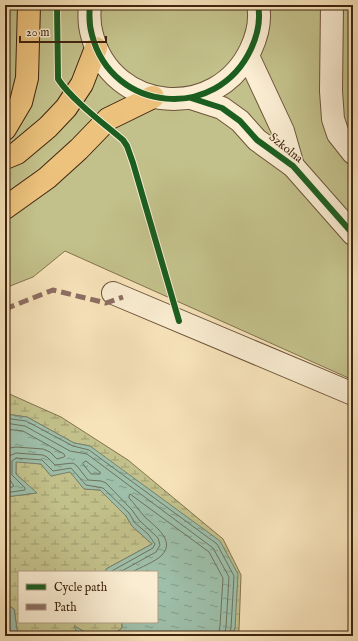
<svg xmlns="http://www.w3.org/2000/svg" width="358" height="641" font-family="'IM FELL English',serif">
<style>
.grass{fill:#c3c18b;stroke:#82724d}
.wetland{fill:url(#wetland-marsh);stroke:#82724d}
.water{fill:url(#water-ripples);stroke:#78816c}
.lines{fill:none;stroke-linecap:round;stroke-linejoin:round}
.shore{stroke:#6f725c;stroke-width:1}
.minor-casing{stroke:#6e543a;stroke-width:24}
.highway-casing{stroke:#40240f;stroke-width:24}
.minor{stroke:#faedd2;stroke-width:22}
.highway{stroke:#ecc27d;stroke-width:22}
.quiet{stroke:#8d6e63;stroke-width:5;stroke-dasharray:10 5;stroke-linecap:butt}
.cycleway-casing{stroke:#faedd2;stroke-width:8}
.cycleway{stroke:#1b5e20;stroke-width:6}
.labels{text-anchor:middle;dominant-baseline:central;stroke-width:3;stroke-linejoin:round;paint-order:stroke}
.street-label{font-size:12px;fill:#40240f;stroke:#faedd2}
</style>
<defs>
<pattern id="wetland-marsh" width="20" height="14" patternUnits="userSpaceOnUse"><rect width="20" height="14" fill="#c3c18b"/><path d="M1 5h8M5 5V1M11 12h8M15 12V8" fill="none" stroke="#a09d70"/></pattern>
<pattern id="water-ripples" width="26" height="14" patternUnits="userSpaceOnUse"><rect width="26" height="14" fill="#9ebfaa"/><path d="M2 4q2-2 4 0t4 0M15 11q2-2 4 0t4 0" fill="none" stroke="#829b89"/></pattern>
</defs>
<rect width="100%" height="100%" fill="#f7e3ba"/>
<filter id="stains"><feTurbulence type="fractalNoise" baseFrequency=".005" numOctaves="4"/><feColorMatrix values="0 0 0 0 .2 0 0 0 0 .09 0 0 0 0 .02 0 0 0 .5 -.17"/></filter>
<radialGradient id="worn" r=".72"><stop offset=".6" stop-color="#630" stop-opacity="0"/><stop offset="1" stop-color="#630" stop-opacity=".3"/></radialGradient>
<polygon class="grass" points="5,5 353,5 353,380 65,251 33,277 5,288"/>
<g class="wetland">
<polygon points="5,392 61,417 128,460 223,539 241,575 239,630 237,636 232,636 235,628 90,446 74,443 27,417 5,414"/>
<polygon points="16,461 41,464 51,476 70,471 84,489 100,490 126,516 132,526 152,544 106,569 106,572 19,572 19,622 122,622 122,628 111,636 93,636 75,627 79,636 18,636 14,609 5,604 5,497 36,493 16,474"/>
</g>
<g class="water">
<polygon points="5,414 27,417 74,443 90,446 220,541 238,574 235,628 232,636 111,636 122,628 122,622 157,622 157,572 106,572 106,569 152,544 132,526 126,516 100,490 84,489 70,472 51,476 41,464 16,462 16,474 37,493 5,497"/>
<polygon points="5,604 14,609 18,636 5,636"/>
<polygon points="74,626 93,636 79,636"/>
</g>
<g class="lines">
<g class="shore">
<polyline points="5,418 26,421 73,446 89,450 217,544 234,576 231,628 229,636"/>
<polyline points="5,423 25,426 70,451 87,454 213,548 229,577 226,627 224,636"/>
<polyline points="5,429 23,431 64,454 65,456 64,457 57,459 50,452 43,449 16,447 10,448 5,452"/>
<polygon points="84,462 86,461 100,472 100,474 91,474 83,464"/>
<polyline points="5,488 12,487 14,486 7,476 7,461 9,456 16,453 43,455 47,457 55,465 73,463 77,466 88,480 101,481 106,483 132,510 139,520 158,538 160,545 156,552 120,572"/>
<polyline points="5,493 25,490 25,488 12,475 12,461 16,458 42,460 53,471 71,468 86,485 103,488 129,513 135,523 148,534 155,544 153,548 110,572"/>
<path d="M 132,572 C 141,567 155,562 162,555 C 176,540 154,526 145,517 C 139,511 135,504 129,498 L 129,496 L 130,494 L 209,552 L 223,578 L 220,626 L 218,636"/>
</g>
<g class="minor-casing">
<g id="minor">
<path d="M 90,5 C 89,15 89,25 92,35 C 112,113 217,122 251,49 C 257,36 261,20 258,5"/>
<polyline points="332,5 331,91 333,119 338,134 353,153"/>
<polyline points="248,56 283,131 293,166"/>
<polyline points="191,98 222,108 240,121 257,140 293,166 353,234"/>
<polyline points="113,293 353,394"/>
</g>
</g>
<g class="highway-casing">
<g id="highway">
<polyline points="5,129 21,102 27,78 29,5"/>
<polyline points="5,158 17,153 48,127 66,108 82,84 96,48"/>
<polyline points="5,208 47,178 79,149 108,119 153,97"/>
</g>
</g>
<use href="#minor" class="minor"/>
<use href="#highway" class="highway"/>
<polyline class="quiet" points="5,309 53,290 106,303 123,297"/>
<g class="cycleway-casing">
<g id="cycleway">
<path d="M 57,5 L 58,79 C 72,100 103,123 123,140 L 127,146 L 133,163 L 179,321"/>
<path d="M 90,5 C 89,15 89,25 92,35 C 112,113 217,122 251,49 C 257,36 261,20 258,5"/>
<polyline points="191,98 222,108 240,121 257,140 293,166 353,234"/>
</g>
</g>
<use href="#cycleway" class="cycleway"/>
</g>
<g class="labels">
<g class="street-label">
<text transform="translate(286 148) rotate(39)">Szkolna</text>
</g>
</g>
<rect width="358" height="641" fill="none" stroke="#f7e3ba" stroke-width="20"/>
<rect x="6" y="6" width="346" height="629" fill="none" stroke="#40240f" stroke-width="2"/>
<rect x="10" y="10" width="338" height="621" fill="none" stroke="#40240f"/>
<rect x="18" y="571" width="140" height="52" fill="#faedd2" stroke="#b09d84"/>
<rect x="26" y="584" width="20" height="6" fill="#1b5e20" stroke="#b09d84"/>
<text x="54" y="591" font-size="12" fill="#40240f">Cycle path</text>
<rect x="26" y="604" width="20" height="6" fill="#8d6e63" stroke="#b09d84"/>
<text x="54" y="611" font-size="12" fill="#40240f">Path</text>
<path d="M20 36v6h86v-6" fill="none" stroke="#40240f" stroke-width="2"/>
<text x="26" y="36" font-size="12" fill="#40240f" stroke="#faedd2" stroke-width="3" paint-order="stroke">20 m</text>
<rect width="100%" height="100%" filter="url(#stains)"/>
<rect width="100%" height="100%" fill="url(#worn)"/>
</svg>
